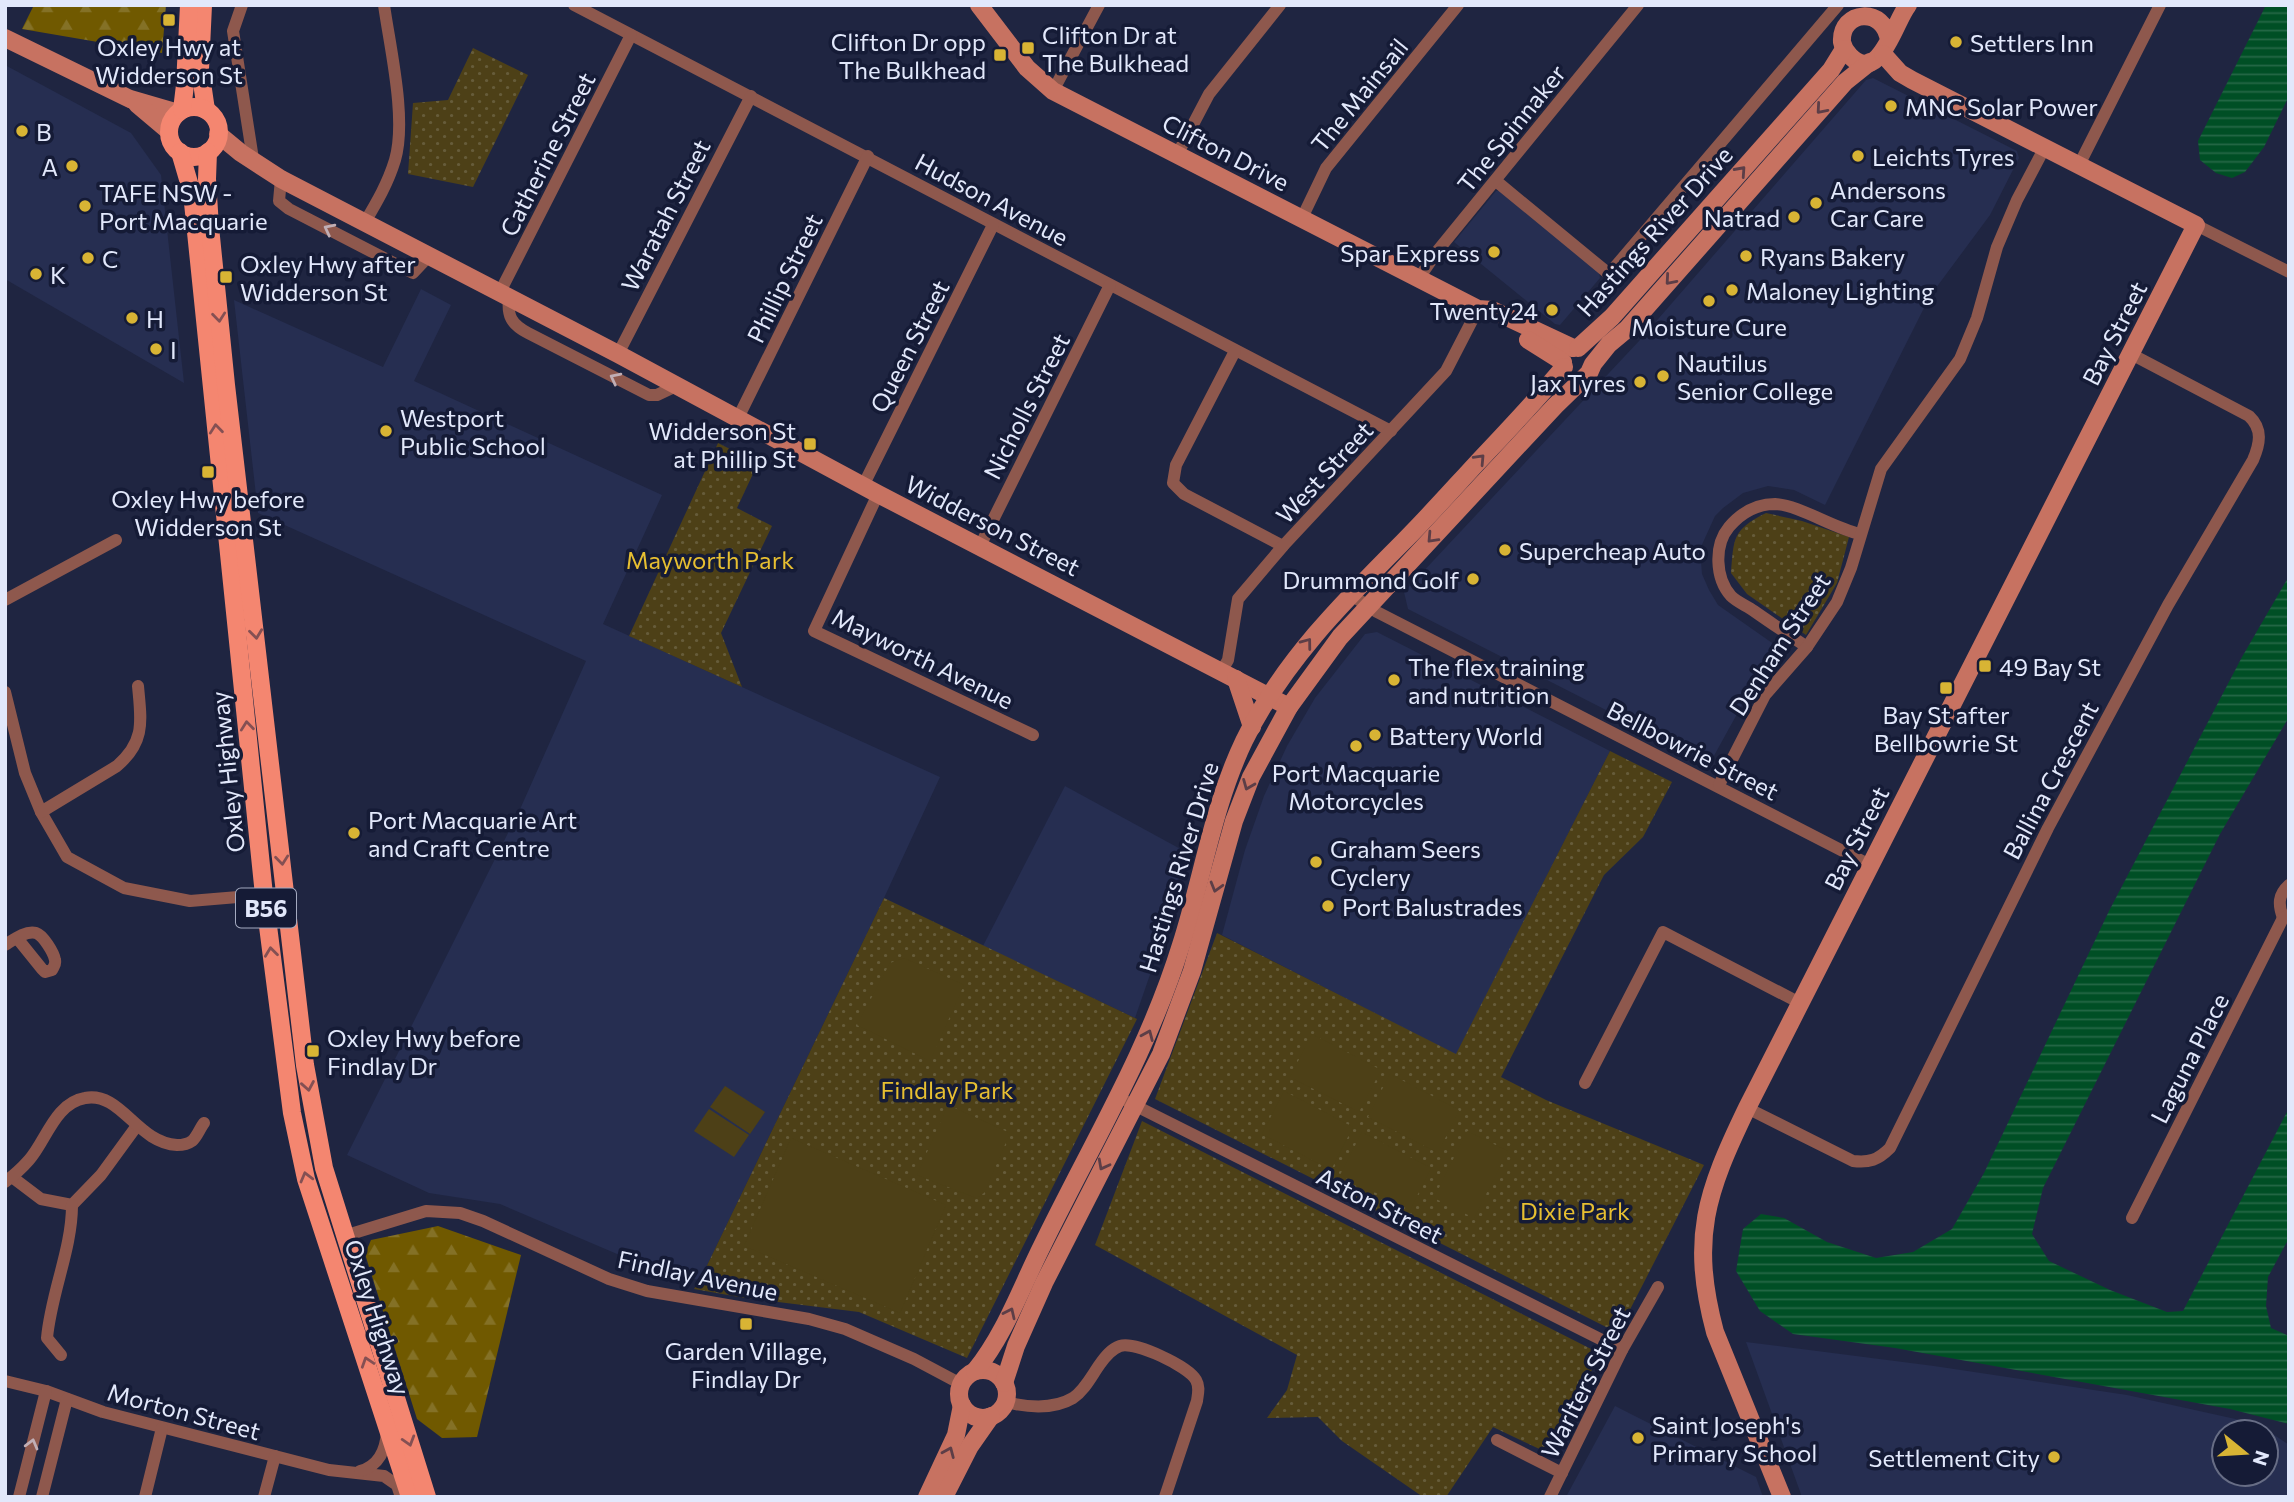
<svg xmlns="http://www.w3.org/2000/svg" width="2294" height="1502" font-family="Commissioner,sans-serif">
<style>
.built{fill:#262e51;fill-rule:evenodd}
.green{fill:url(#green-dots)}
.forest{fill:url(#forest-firs)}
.pitch{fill:#4d4017}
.water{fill:url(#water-rules)}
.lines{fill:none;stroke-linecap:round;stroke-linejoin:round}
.street{stroke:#8e584d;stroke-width:12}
.secondary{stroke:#c77261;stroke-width:18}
.primary{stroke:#f48670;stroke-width:18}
.oneway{stroke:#5c3e47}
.oneway2{stroke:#c0aeb5}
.oneway3{stroke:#845053}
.poi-dot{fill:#d8b434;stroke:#151b36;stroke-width:2.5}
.labels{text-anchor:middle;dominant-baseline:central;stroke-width:7;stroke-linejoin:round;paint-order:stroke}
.shield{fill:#151b36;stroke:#a4aac0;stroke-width:2}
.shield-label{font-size:23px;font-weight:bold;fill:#e2e8fb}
.poi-label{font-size:24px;fill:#e2e8fb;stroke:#151b36;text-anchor:start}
.street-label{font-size:24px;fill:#e2e8fb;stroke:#151b36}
.park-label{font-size:24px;fill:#e7bf31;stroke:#151b36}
</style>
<defs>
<pattern id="green-dots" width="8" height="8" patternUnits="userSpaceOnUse" patternTransform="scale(1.75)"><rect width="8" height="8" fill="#4d4017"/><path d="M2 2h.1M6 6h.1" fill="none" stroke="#665c3a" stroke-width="1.8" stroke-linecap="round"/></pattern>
<pattern id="forest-firs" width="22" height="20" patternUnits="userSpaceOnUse" patternTransform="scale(1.75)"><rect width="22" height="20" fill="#705900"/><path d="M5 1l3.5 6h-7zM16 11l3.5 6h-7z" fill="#847126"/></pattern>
<pattern id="water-rules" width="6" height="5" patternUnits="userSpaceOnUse" patternTransform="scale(1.75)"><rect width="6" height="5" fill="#004f25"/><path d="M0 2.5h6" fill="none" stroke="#256846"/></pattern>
</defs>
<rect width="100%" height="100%" fill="#1f2541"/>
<g class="built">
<polygon points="5,65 131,133 161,175 184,383 5,279"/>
<polygon points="1873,78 2017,151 2019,158 1990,215 1930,296 1825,505 1794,490 1768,486 1743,493 1723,508 1715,516 1700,549 1702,574 1709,590 1718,605 1775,645 1776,655 1753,685 1710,763 1408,609 1404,592 1639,341 1866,80"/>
<polygon points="1496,191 1500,191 1599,272 1600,278 1560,325 1555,324 1454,242"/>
<polygon points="421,289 451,305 414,381 662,495 603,624 940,777 884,898 700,1280 664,1274 500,1204 429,1193 347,1155 521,807 586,661 258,513 234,300 383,367"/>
<polygon points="1377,632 1610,751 1456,1055 1222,935 1245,850 1264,796 1287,746 1315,698 1365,634"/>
<polygon points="1065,786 1186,852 1163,937 1135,1018 983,946"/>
<path d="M 1746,1342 L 1934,1366 L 2127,1395 L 2258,1424 L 2289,1445 L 2289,1497 L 1802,1497 ZM 2224,1432 L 2266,1432 L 2266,1474 L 2224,1474 Z"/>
<polygon points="1615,1406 1756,1477 1763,1497 1566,1497"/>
</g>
<g class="green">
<polygon points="473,48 528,75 473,187 408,174 413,103 448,100"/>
<polygon points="718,443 758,463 737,508 772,526 721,633 742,687 629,636"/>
<path d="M 1766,513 L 1802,521 L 1849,537 L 1837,583 L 1806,635 L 1747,594 L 1731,573 C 1734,538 1732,530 1766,513 Z"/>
<polygon points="1610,751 1672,782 1643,837 1604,875 1501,1077 1546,1100 1704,1165 1618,1333 1155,1099 1217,933 1456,1054"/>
<polygon points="884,898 1137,1019 967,1358 859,1312 739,1297 694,1289 700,1280"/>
<polygon points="1142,1121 1599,1353 1578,1402 1550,1454 1493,1427 1446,1497 1423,1497 1342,1441 1318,1417 1267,1418 1287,1390 1297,1355 1095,1245"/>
</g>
<g class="forest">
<polygon points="34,5 166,5 162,53 22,29"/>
<polygon points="438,1226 521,1255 477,1437 442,1438 417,1419 365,1254 371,1240"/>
</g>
<g class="pitch">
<polygon points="904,958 964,985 930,1061 857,1025 890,963"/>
<polygon points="1312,1034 1381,1070 1359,1112 1290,1077"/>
<polygon points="1390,1074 1459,1110 1438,1153 1368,1117"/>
<polygon points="725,1086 765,1112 750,1134 710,1107"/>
<polygon points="1284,1091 1353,1127 1331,1170 1262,1134"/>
<polygon points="948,1105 1010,1133 984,1193 976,1198 917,1175"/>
<polygon points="709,1109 749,1135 734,1157 694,1131"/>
<polygon points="1467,1131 1508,1151 1474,1218 1434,1198"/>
<polygon points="1362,1132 1431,1168 1410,1210 1340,1175"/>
<polygon points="791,1138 946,1205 900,1313 744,1246"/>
</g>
<g class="water">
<polygon points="2266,5 2289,5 2289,96 2264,147 2245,172 2232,178 2216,173 2200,160 2198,141"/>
<polygon points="2289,576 2289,717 2220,834 2043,1188 2032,1234 2049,1261 2110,1290 2167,1312 2183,1311 2289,1108 2289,1238 2268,1277 2266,1306 2271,1328 2289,1336 2289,1424 2230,1409 1895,1348 1793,1334 1760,1311 1736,1271 1743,1229 1761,1214 1784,1218 1827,1242 1876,1258 1913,1252 1952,1229 1984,1173 2109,911 2242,657"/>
</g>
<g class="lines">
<g class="street">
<polyline points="242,5 233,31 253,159"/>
<path d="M 574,5 C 847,146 1118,290 1391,431"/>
<polyline points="1053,91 1099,5"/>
<polyline points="1177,155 1209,94 1280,5"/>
<polyline points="2079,165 2160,5"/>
<polyline points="281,179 279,201 289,209 413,273 429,256"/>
<polyline points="1496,181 1609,274 1838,5"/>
<polyline points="1302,218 1326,168 1458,5"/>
<path d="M 365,222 C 377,202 388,183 395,160 C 407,119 390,48 384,5"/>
<polyline points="2196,225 2289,272"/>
<polyline points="1419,278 1439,249 1638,5"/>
<polyline points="500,292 631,35"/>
<path d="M 509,297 C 507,316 511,324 528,333 L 649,395 L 657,395 L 676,386"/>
<polyline points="1235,351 1176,465 1173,483 1184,494 1283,546"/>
<polyline points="618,354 751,96"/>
<polyline points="738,418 868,156"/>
<polyline points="863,486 993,225"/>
<polyline points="878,494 814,631 1033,735"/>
<polyline points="980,546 1110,285"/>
<polyline points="1350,594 1377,612 1870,865"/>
<polyline points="5,600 116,540"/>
<path d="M 1807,647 C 1789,635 1771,623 1754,611 C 1747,606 1737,602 1731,596 C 1715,578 1714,545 1729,527 C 1741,513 1755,504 1775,504 C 1799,505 1833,528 1860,534"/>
<polyline points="1221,672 1228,660 1238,599 1283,546 1446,371 1478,309"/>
<polyline points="5,692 25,773 41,812 67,857 124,888 190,901 285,893"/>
<polyline points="1719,785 1765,695 1807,647 1837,602 1851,568 1881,469 1960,359 1977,318 1997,247 2017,200 2045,147"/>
<path d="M 41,812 L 117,766 C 146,741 141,720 138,686"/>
<path d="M 2283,918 C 2278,904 2278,895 2289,885"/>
<path d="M 5,945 C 13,940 26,930 36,933 C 43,935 54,953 55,960 C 56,965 54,966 52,970 L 45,972 L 42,969 L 17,938"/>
<polyline points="1585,1083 1663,932 1800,1003"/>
<polyline points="1128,1102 1622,1350"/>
<path d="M 1747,1108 L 1853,1161 C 1869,1163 1878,1160 1890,1148 L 2048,828 L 2168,605 L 2253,460 C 2260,444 2263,429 2249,416 L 2131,354"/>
<polyline points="12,1177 41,1199 72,1205 101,1175 136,1127"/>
<path d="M 5,1182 C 13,1176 22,1168 29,1160 C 46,1141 55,1103 85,1098 C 121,1091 137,1143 177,1145 C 182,1145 188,1144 192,1141 C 197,1137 200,1128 204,1123"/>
<polyline points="2132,1218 2283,918 2289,915"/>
<polyline points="344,1236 426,1211 460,1213 483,1221 609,1279 647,1291 809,1319 845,1329 914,1359 961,1384"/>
<path d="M 61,1355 L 47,1338 C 51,1293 72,1249 72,1205"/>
<polyline points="5,1381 46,1391 103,1412 329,1470 384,1476 397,1485 401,1497"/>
<path d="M 1005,1402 C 1026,1407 1053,1410 1073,1398 C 1085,1390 1092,1375 1100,1364 C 1105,1357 1111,1349 1120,1346 C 1135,1341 1188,1366 1196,1380 C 1200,1387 1198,1393 1197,1401 L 1165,1497"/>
<polyline points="1497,1440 1562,1473"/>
<path d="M 360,1471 C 379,1466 386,1449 387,1431"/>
<polyline points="19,1497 46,1391"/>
<polyline points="42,1497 67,1399"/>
<polyline points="145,1497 162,1428"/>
<polyline points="264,1497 275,1456"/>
<polyline points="1550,1497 1622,1350 1658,1287"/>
</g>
<g class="secondary">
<polyline points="979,5 1027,68 1053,91 1478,309 1492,310 1573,348"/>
<polyline points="5,38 130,99 178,113"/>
<path d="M 1889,41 C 1885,6 1840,10 1842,42 C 1843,47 1846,52 1850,56 C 1880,86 1895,20 1908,5"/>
<polyline points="137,104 169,131"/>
<polyline points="218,134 241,153 281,179 618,354 878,494 1289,707"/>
<polyline points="1528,340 1563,362"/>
<polyline points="1578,348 1612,317 1831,70 1844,49"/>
<polyline points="1236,679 1252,727"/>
<circle cx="983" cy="1394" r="24"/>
<path d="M 975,1371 C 1005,1334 1021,1288 1042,1246 C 1091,1145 1148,1052 1181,945 C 1203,876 1213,806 1244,741 C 1282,663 1342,603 1403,542 C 1428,517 1452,490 1476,464 C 1506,432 1536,401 1564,367"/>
<polyline points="1004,1383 1016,1346 1044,1283 1161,1054 1192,971 1234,821 1251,777 1289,707 1340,637 1555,406 1589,373 1593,364 1609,344 1627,329 1845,82 1870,62"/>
<polyline points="927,1497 956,1435 962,1405"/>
<polyline points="944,1497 970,1446 991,1416"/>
<path d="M 1782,1497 L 1715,1332 C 1690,1238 1706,1193 1747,1108 L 2196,225 L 1912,80 L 1900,73 L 1883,54"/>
</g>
<g class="primary">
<polyline points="203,5 200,69 206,110"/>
<circle cx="194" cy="132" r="25"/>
<polyline points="182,110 185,85 189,5"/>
<polyline points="180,152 192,193 264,895 292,1113 306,1179 410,1497"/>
<polyline points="208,152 207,179 210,227 226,385 305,1065 324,1168 427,1497"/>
</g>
</g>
<defs><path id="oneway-chevron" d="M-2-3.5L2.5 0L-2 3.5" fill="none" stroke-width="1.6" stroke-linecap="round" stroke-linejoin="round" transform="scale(1.75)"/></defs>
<g class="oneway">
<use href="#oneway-chevron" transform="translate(1821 109) rotate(131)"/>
<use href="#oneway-chevron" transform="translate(1741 171) rotate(-48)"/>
<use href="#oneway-chevron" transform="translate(1670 280) rotate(131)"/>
<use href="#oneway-chevron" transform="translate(1480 459) rotate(-47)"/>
<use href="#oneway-chevron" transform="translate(1432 538) rotate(133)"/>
<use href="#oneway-chevron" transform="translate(1307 643) rotate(-53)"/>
<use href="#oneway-chevron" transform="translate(1248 785) rotate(112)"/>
<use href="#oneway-chevron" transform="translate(1216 887) rotate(106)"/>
<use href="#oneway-chevron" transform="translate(1148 1035) rotate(-67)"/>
<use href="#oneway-chevron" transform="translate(1103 1165) rotate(118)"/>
<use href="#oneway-chevron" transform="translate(1010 1313) rotate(-65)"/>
<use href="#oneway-chevron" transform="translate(949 1452) rotate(-67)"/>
</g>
<g class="oneway2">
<use href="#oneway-chevron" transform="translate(329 229) rotate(-153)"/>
<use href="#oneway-chevron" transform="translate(615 378) rotate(-153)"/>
<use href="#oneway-chevron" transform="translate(32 1444) rotate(-75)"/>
</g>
<g class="oneway3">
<use href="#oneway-chevron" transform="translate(219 317) rotate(84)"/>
<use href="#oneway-chevron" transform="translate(216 429) rotate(-96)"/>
<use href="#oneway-chevron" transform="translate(256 634) rotate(83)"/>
<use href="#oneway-chevron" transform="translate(247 726) rotate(-96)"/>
<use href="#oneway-chevron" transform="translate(282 860) rotate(84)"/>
<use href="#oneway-chevron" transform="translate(271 952) rotate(-97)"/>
<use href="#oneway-chevron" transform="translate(308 1086) rotate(80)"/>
<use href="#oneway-chevron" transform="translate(306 1177) rotate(-105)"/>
<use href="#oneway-chevron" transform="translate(367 1362) rotate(-108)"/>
<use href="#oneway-chevron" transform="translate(409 1441) rotate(73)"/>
</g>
<g class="poi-dot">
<rect x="162" y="13" width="14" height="14" rx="3.5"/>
<circle cx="1956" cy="42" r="7"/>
<rect x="1021" y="41" width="14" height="14" rx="3.5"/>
<rect x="993" y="48" width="14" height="14" rx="3.5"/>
<circle cx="1891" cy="106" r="7"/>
<circle cx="22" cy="131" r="7"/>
<circle cx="1858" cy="156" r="7"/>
<circle cx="72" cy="166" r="7"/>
<circle cx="1816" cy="203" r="7"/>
<circle cx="85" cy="206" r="7"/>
<circle cx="1794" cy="217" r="7"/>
<circle cx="1494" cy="252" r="7"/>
<circle cx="1746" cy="256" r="7"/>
<circle cx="88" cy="258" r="7"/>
<circle cx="36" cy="274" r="7"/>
<rect x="219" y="270" width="14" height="14" rx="3.5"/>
<circle cx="1732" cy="290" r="7"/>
<circle cx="1709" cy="301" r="7"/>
<circle cx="1552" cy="310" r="7"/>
<circle cx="132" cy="318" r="7"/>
<circle cx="156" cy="349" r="7"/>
<circle cx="1663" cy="376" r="7"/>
<circle cx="1640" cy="382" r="7"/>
<circle cx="386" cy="431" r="7"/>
<rect x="803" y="437" width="14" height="14" rx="3.5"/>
<rect x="201" y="465" width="14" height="14" rx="3.5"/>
<circle cx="1505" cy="550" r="7"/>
<circle cx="1473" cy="579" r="7"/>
<rect x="1978" y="659" width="14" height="14" rx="3.5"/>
<circle cx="1394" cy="680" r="7"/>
<rect x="1939" y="681" width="14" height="14" rx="3.5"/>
<circle cx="1375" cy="735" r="7"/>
<circle cx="1356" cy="746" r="7"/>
<circle cx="354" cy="833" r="7"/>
<circle cx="1316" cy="862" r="7"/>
<circle cx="1328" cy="906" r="7"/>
<rect x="306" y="1044" width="14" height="14" rx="3.5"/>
<rect x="739" y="1317" width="14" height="14" rx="3.5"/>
<circle cx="1638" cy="1438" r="7"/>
<circle cx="2054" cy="1457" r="7"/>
</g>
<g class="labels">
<rect class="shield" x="236" y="888.5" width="60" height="39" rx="5"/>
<g class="shield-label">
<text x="266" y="908">B56</text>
</g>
<g class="poi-label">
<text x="1042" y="34">Clifton Dr at<tspan x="1042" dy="28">The Bulkhead</tspan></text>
<text x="986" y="41" text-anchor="end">Clifton Dr opp<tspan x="986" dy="28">The Bulkhead</tspan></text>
<text x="1970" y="42">Settlers Inn</text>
<text x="169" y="46" text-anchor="middle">Oxley Hwy at<tspan x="169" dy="28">Widderson St</tspan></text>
<text x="1905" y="106">MNC Solar Power</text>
<text x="36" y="131">B</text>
<text x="1872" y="156">Leichts Tyres</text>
<text x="58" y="166" text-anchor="end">A</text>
<text x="1830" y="189">Andersons<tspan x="1830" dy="28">Car Care</tspan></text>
<text x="99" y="192">TAFE NSW -<tspan x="99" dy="28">Port Macquarie</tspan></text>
<text x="1780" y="217" text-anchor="end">Natrad</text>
<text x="1480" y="252" text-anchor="end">Spar Express</text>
<text x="1760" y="256">Ryans Bakery</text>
<text x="102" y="258">C</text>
<text x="240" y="263">Oxley Hwy after<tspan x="240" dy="28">Widderson St</tspan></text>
<text x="50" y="274">K</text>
<text x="1746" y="290">Maloney Lighting</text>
<text x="1538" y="310" text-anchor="end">Twenty24</text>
<text x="146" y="318">H</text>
<text x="1709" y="326" text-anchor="middle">Moisture Cure</text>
<text x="170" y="349">I</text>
<text x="1677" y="362">Nautilus<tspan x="1677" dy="28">Senior College</tspan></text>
<text x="1626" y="382" text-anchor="end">Jax Tyres</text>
<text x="400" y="417">Westport<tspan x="400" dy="28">Public School</tspan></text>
<text x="796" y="430" text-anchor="end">Widderson St<tspan x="796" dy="28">at Phillip St</tspan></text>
<text x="208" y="498" text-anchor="middle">Oxley Hwy before<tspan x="208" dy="28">Widderson St</tspan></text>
<text x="1519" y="550">Supercheap Auto</text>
<text x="1459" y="579" text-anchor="end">Drummond Golf</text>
<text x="1408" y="666">The flex training<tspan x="1408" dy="28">and nutrition</tspan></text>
<text x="1999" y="666">49 Bay St</text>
<text x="1946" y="714" text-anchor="middle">Bay St after<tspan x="1946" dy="28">Bellbowrie St</tspan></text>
<text x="1389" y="735">Battery World</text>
<text x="1356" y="772" text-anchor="middle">Port Macquarie<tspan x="1356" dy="28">Motorcycles</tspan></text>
<text x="368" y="819">Port Macquarie Art<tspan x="368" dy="28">and Craft Centre</tspan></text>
<text x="1330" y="848">Graham Seers<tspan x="1330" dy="28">Cyclery</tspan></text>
<text x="1342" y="906">Port Balustrades</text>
<text x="327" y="1037">Oxley Hwy before<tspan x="327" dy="28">Findlay Dr</tspan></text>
<text x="746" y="1350" text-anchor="middle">Garden Village,<tspan x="746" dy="28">Findlay Dr</tspan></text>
<text x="1652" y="1424">Saint Joseph's<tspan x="1652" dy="28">Primary School</tspan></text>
<text x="2040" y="1457" text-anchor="end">Settlement City</text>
</g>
<g class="street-label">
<text transform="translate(1359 95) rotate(-51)">The Mainsail</text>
<text transform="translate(1511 128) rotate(-51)">The Spinnaker</text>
<text transform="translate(1226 152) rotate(27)">Clifton Drive</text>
<text transform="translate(547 154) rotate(-63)">Catherine Street</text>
<text transform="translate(992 199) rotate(28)">Hudson Avenue</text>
<text transform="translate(665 215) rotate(-63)">Waratah Street</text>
<text transform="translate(1654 231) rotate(-48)">Hastings River Drive</text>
<text transform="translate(784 278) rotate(-64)">Phillip Street</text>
<text transform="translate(2114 333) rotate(-63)">Bay Street</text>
<text transform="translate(909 346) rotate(-63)">Queen Street</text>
<text transform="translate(1026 406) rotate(-63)">Nicholls Street</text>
<text transform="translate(1324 472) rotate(-47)">West Street</text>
<text transform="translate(993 525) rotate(27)">Widderson Street</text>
<text transform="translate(1779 644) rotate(-57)">Denham Street</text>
<text transform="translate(923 658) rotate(26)">Mayworth Avenue</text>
<text transform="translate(1693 750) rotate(27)">Bellbowrie Street</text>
<text transform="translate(227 772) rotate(-96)">Oxley Highway</text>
<text transform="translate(2050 780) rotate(-62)">Ballina Crescent</text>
<text transform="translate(1856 838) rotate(-63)">Bay Street</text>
<text transform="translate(1178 867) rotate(-73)">Hastings River Drive</text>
<text transform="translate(2189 1058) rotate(-63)">Laguna Place</text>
<text transform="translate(1380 1205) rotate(27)">Aston Street</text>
<text transform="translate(698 1275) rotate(12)">Findlay Avenue</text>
<text transform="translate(378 1317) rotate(72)">Oxley Highway</text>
<text transform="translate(1585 1382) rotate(-63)">Warlters Street</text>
<text transform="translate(184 1411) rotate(15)">Morton Street</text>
</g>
<g class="park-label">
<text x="710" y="559">Mayworth Park</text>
<text x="947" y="1089">Findlay Park</text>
<text x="1575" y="1210">Dixie Park</text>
</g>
</g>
<rect width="2294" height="1502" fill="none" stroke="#e2e8fb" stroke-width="14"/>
<g transform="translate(2245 1453) rotate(108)"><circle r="33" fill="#151b36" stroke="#676d85" stroke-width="2"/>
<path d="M0-5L12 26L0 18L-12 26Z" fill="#d8b434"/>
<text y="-10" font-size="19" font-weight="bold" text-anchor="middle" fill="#e2e8fb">N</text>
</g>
</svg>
